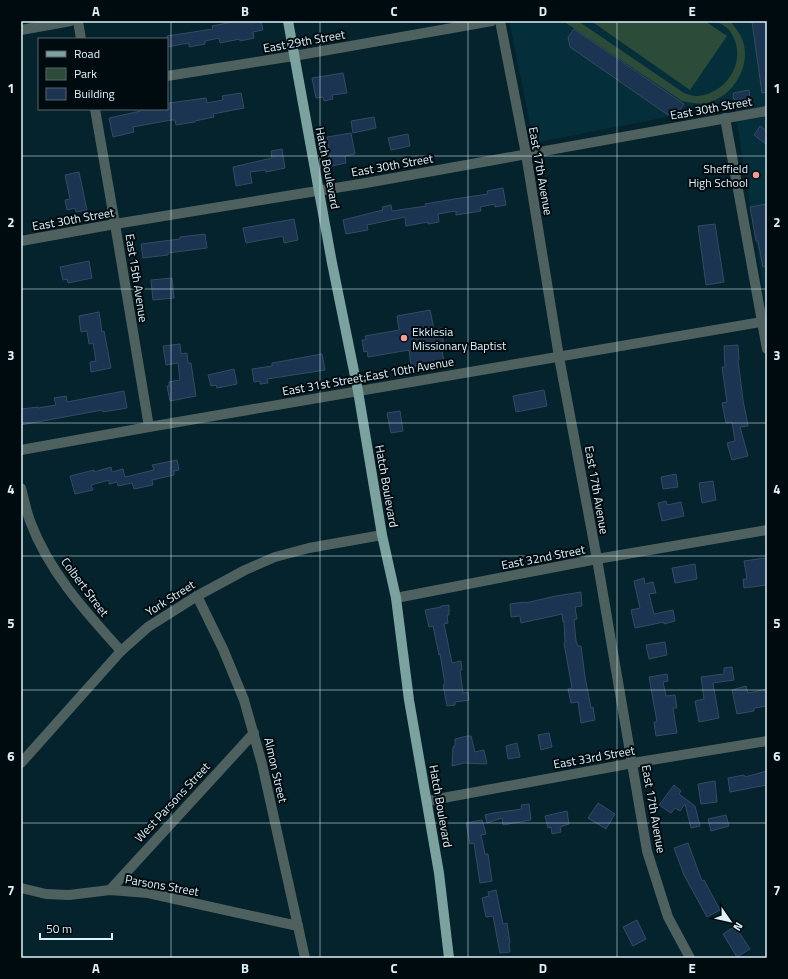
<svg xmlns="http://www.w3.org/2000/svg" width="788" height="979" font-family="'Titillium Web',sans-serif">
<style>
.built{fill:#042e39}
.green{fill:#2c4b38}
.building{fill:#1b3451;stroke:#354a63}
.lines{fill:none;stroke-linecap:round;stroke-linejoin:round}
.minor{stroke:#4e615f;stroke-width:10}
.major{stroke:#7ca29f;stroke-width:10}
.grid{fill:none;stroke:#ddf2fa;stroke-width:1;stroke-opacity:0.55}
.poi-dot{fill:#f59c96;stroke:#000b10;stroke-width:1.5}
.labels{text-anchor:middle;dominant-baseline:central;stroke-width:4;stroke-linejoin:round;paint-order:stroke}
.street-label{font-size:12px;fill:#ddf2fa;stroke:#000b10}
.poi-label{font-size:12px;fill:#ddf2fa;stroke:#000b10;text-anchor:end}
.neatline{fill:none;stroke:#ddf2fa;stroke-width:1.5}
.grid-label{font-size:13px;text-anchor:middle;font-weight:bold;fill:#ddf2fa}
</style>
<rect width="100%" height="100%" fill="#04232d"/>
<polygon class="built" points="509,21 767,21 767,311 734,104 534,143"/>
<g class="green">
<path d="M 563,21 L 578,21 L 684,93 C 688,94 692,96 696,96 C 728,95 750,57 729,30 C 726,26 720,24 716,21 C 720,21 725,20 728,21 C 732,22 735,27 737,30 C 756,55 739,93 710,102 C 700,105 691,103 682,101 Z"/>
<polygon points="591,21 705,21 727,36 690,90"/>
</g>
<g class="building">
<polygon points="238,21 261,21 263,30 253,32 254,38 240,41 240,39 220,43 219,38 205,41 205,44 189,47 189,43 167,47 167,36 213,29 212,26"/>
<polygon points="767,21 767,92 762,93 752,22"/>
<polygon points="574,29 684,104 678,112 668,115 570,47 568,37"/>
<polygon points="343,73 347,93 332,95 333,99 324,101 323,97 316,98 312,78"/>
<polygon points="749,90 750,98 734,100 733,93"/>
<polygon points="241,93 244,108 213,114 214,117 195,121 195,122 176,125 175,120 171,120 133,127 134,132 113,137 109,118 141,111 141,109 170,109 169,103 206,98 207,103 223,100 222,96"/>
<polygon points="374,117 376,128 353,133 351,121"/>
<polygon points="760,126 767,131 767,145 754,135"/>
<polygon points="351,133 355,154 345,156 346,163 332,166 327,137"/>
<polygon points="408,134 410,146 391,150 388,138"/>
<polygon points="282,149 285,168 266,172 265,170 250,172 252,183 236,186 233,167 272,158 271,151"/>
<polygon points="79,172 87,210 76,212 75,208 67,210 65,200 70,199 65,175"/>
<polygon points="503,188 506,205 495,207 495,204 480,207 481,211 456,215 456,211 438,214 439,222 428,224 428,222 406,226 405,217 367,225 368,230 346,234 343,220 383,210 382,207 391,205 392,211 426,206 425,204 454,199 488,194 487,191"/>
<polygon points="767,204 767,266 763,267 758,241 756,241 750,207"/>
<polygon points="294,219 298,240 284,243 283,236 246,243 243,228"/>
<polygon points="715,224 724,282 706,285 698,226"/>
<polygon points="205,234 207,248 168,253 168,255 143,258 141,244 180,239 180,237"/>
<polygon points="89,261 92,278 68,283 67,279 63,280 60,267"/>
<polygon points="172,278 174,298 153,300 151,280"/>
<polygon points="430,310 434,329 441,328 444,346 441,346 444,361 411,367 409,350 368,357 367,351 364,352 362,340 366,340 365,336 399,330 397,316"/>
<polygon points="99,312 102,332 104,331 111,368 91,372 90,362 96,361 93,343 89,344 87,331 81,332 79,316"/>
<polygon points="180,344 181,354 187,353 188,363 191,363 196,396 170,401 167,386 169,386 169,382 180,380 178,363 166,365 163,346"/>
<polygon points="738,345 739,360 738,360 743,400 748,426 740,427 748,456 732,460 727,443 735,441 732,422 726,423 722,403 727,402 722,367 725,367 724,346"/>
<polygon points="322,354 325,370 267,379 268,383 260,384 260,381 254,382 252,369 272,366 272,363"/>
<polygon points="234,369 237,384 217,388 216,385 211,386 208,375"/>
<polygon points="544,390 547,406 516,412 513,396"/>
<polygon points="124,391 127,408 103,412 102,410 21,425 21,409 38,407 38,408 56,405 54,398 66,396 67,402"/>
<polygon points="400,411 403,431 391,433 387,413"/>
<polygon points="177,460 179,470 174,471 174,475 152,480 153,485 134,489 132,483 118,486 117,482 109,484 109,480 91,485 93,490 75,494 70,476 94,470 94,472 111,467 112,472 123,469 125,477 154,470 152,465"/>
<polygon points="676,474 678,487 663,489 661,477"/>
<polygon points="713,481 716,500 702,503 699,483"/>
<polygon points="666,501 667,505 681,502 684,516 662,521 658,503"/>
<polygon points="766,558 767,585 744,588 743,579 747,579 744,561"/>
<polygon points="695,564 697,579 675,583 672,568"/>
<polygon points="644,578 645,584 653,582 656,593 649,594 654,614 673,610 675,621 664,624 664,622 635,628 631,610 640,608 634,581"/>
<polygon points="581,592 582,606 575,607 577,619 574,620 576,641 578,646 581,646 585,677 591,708 593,707 595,720 581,723 578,702 571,703 568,689 572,688 564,643 565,643 564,621 563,622 562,614 521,623 520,616 511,617 510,604 525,602 525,603 556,596"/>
<polygon points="449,605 449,615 447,615 448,623 444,624 452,663 461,661 462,670 460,670 463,693 468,692 469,700 455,702 455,705 447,706 443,685 445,684 440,654 439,655 433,626 429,627 425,610 441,607 441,606"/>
<polygon points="665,642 667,655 649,659 646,645"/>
<polygon points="732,667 734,680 713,683 719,718 699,722 695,701 704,699 701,677 724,674 724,668"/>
<polygon points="667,674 668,681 663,682 666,696 675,695 677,708 673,708 677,733 656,736 654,722 657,722 649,677"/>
<polygon points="746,686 748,693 767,689 767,706 754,708 754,711 737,714 732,690"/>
<polygon points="549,733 552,747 541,750 538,735"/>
<polygon points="467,736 471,736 475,752 484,750 487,764 464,763 452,766 453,747 455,746 455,739"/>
<polygon points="517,743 520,757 508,759 506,746"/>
<polygon points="767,771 767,785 730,792 728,778 744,775 745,777"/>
<polygon points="715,781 717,802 701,804 698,784"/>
<polygon points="674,785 681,791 679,794 695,806 700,826 691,828 685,804 680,811 675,808 671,813 659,805"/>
<polygon points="598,803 615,814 606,829 588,818"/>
<polygon points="529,804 531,820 503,825 502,818 487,823 485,815 493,813 522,809 521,805"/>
<polygon points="567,811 569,824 560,827 561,832 552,834 551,827 548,828 545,816"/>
<polygon points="726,815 729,826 711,831 708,819"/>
<polygon points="482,820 486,834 481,835 485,854 488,854 492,881 480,883 474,843 470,844 466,823"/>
<polygon points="688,843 702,881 704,880 720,910 707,917 684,875 674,848"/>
<polygon points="496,890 503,924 507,923 510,943 509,943 510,952 500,953 493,916 486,917 482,898 489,896 488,892"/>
<polygon points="637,920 646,939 633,946 623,927"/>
<polygon points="735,926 750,949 737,957 723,934"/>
</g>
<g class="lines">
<g class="minor">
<polyline points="78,21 81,39"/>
<polyline points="500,21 526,154 559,357 597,559 647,851 668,917 690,958"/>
<polyline points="21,30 71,21"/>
<polyline points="167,76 294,56 492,21"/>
<polyline points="95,109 115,224 149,427"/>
<polyline points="725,118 767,349"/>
<polyline points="21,241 115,224 366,183 767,111"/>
<polyline points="21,450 149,427 767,321"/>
<path d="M 21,488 C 24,499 26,510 30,521 C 49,572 85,611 121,651"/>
<polyline points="197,596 223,649 244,700 262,764 305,958"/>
<polyline points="396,598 597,559 767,530"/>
<polyline points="21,763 121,651 148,627 197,596 245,570 275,557 309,548 382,535"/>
<polyline points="427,801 633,763 767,741"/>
<polyline points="21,888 46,894 69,895 110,890 148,893 298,926"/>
<polyline points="110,890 254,733"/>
</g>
<polyline class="major" points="288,21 332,263 358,391 382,535 396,598 409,700 439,873 449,958"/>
</g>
<path class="grid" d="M 171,21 L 171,958M 320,21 L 320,958M 468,21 L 468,958M 617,21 L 617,958M 21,156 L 767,156M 21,289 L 767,289M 21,423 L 767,423M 21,556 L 767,556M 21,690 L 767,690M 21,823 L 767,823"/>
<g class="poi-dot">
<circle cx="756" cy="175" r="4"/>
<circle cx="404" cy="338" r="4"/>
</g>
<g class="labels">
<g class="street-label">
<text transform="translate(304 41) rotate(-10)">East 29th Street</text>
<text transform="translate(711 108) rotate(-10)">East 30th Street</text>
<text transform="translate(392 165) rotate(-10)">East 30th Street</text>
<text transform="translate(328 168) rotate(79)">Hatch Boulevard</text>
<text transform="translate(541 171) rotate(80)">East 17th Avenue</text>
<text transform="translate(73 219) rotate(-10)">East 30th Street</text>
<text transform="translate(137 278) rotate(81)">East 15th Avenue</text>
<text transform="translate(368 376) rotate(-10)">East 31st Street;East 10th Avenue</text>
<text transform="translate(387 486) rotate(80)">Hatch Boulevard</text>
<text transform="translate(597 490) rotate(80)">East 17th Avenue</text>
<text transform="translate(543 557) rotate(-11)">East 32nd Street</text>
<text transform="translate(85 587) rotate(53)">Colbert Street</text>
<text transform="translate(170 598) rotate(-32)">York Street</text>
<text transform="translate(594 757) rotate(-10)">East 33rd Street</text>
<text transform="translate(276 770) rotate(77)">Almon Street</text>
<text transform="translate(172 802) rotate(-47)">West Parsons Street</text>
<text transform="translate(441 806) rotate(80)">Hatch Boulevard</text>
<text transform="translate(654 809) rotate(80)">East 17th Avenue</text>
<text transform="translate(162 885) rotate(10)">Parsons Street</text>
</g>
<g class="poi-label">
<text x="748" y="168">Sheffield<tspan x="748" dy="14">High School</tspan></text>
<text x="412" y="331" text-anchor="start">Ekklesia<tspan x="412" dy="14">Missionary Baptist</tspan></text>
</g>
</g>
<rect width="788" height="979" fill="none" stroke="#000b10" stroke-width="44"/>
<rect x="38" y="38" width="130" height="72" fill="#000b10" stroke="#58676e"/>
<rect x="46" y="51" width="20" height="6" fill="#7ca29f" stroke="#58676e"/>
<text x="74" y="58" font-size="12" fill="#ddf2fa">Road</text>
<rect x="46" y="68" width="20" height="12" fill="#2c4b38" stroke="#58676e"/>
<text x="74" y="78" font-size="12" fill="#ddf2fa">Park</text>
<rect x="46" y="88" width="20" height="12" fill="#1b3451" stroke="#58676e"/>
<text x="74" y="98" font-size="12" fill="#ddf2fa">Building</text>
<g transform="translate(730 921) rotate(124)" stroke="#000b10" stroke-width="3" paint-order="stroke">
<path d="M0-3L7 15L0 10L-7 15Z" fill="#ddf2fa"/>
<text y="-6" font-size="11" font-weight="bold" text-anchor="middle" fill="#ddf2fa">N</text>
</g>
<path d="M40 933v6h72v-6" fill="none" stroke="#ddf2fa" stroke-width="2"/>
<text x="46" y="933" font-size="12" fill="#ddf2fa" stroke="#000b10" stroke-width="3" paint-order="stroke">50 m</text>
<rect x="22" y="22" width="744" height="935" class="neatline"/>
<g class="grid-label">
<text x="96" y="16">A</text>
<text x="245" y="16">B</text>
<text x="394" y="16">C</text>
<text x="543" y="16">D</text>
<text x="692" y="16">E</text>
<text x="11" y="93">1</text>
<text x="777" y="93">1</text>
<text x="11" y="227">2</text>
<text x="777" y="227">2</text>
<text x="11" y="360">3</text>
<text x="777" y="360">3</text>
<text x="11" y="494">4</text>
<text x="777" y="494">4</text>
<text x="11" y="628">5</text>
<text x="777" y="628">5</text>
<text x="11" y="761">6</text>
<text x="777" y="761">6</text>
<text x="11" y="895">7</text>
<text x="777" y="895">7</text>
<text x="96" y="973">A</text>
<text x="245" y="973">B</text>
<text x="394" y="973">C</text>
<text x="543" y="973">D</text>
<text x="692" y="973">E</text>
</g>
</svg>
